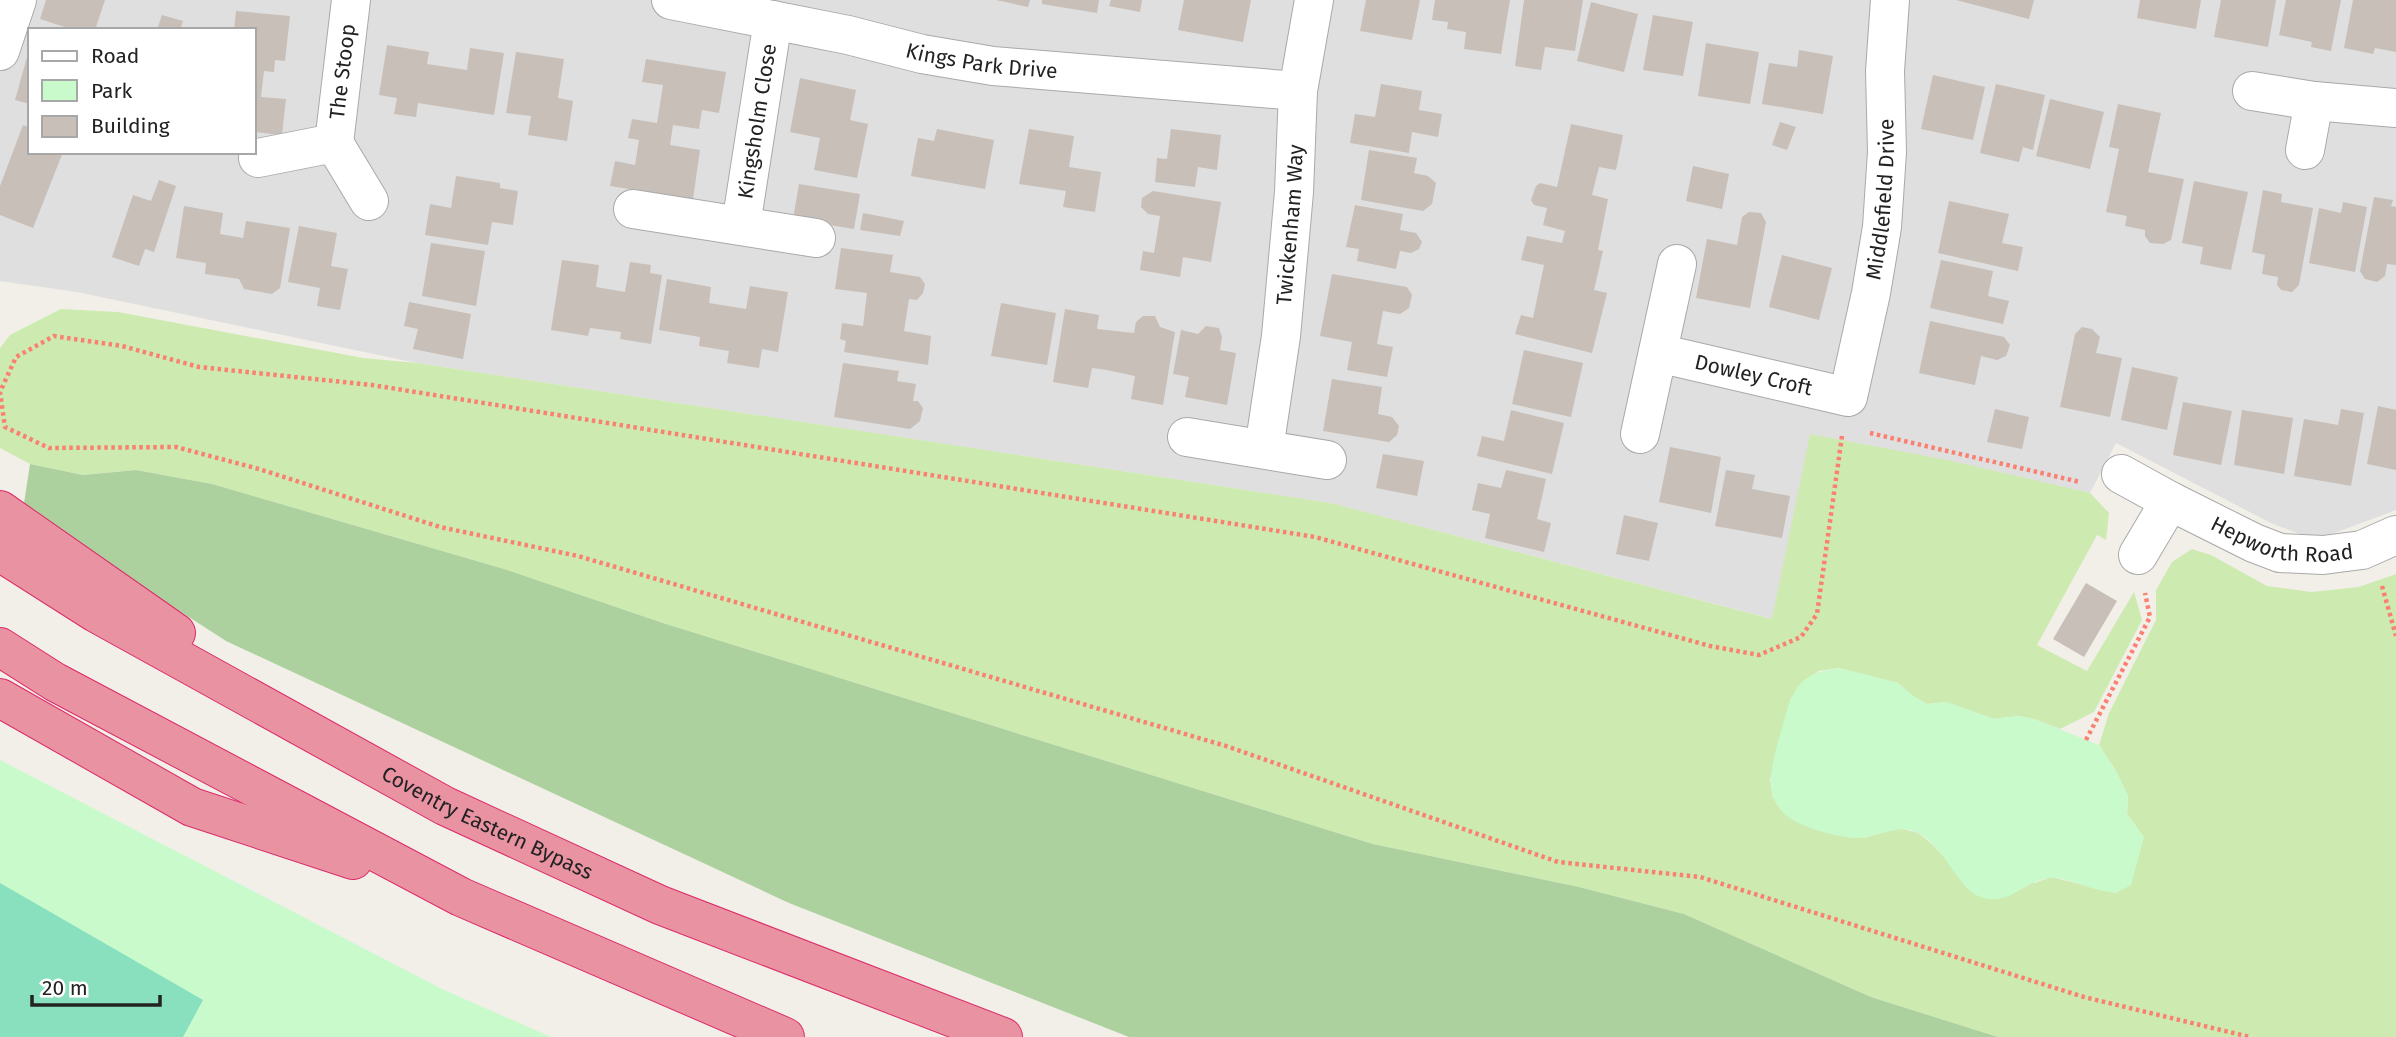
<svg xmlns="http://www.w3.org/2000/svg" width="2396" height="1037" font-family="'Fira Sans',sans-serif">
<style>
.residential{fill:#e0dfdf;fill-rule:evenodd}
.grass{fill:#cdebb0}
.forest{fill:#add19e}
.park{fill:#c8facc}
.pitch{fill:#88e0be}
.building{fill:#c7bfb8}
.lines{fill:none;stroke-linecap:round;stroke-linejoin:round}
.minor-casing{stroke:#a9a9a9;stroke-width:40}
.highway-casing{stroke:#dc2a67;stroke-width:40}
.path{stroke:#fa8072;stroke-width:4.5;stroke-dasharray:3.5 3.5;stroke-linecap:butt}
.minor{stroke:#fff;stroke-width:38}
.highway{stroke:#e892a2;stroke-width:38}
.labels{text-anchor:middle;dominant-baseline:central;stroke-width:6;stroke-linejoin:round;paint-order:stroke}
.street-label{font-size:21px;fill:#222;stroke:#fff}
</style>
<rect width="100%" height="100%" fill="#f2efe9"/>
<path class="residential" d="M 0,0 L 2396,0 L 2396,510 L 2316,540 L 2273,524 L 2116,443 L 2090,493 L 1811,434 L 1773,619 L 1330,503 L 417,363 L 77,292 L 0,281 ZM 30,30 L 254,30 L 254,152 L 30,152 Z"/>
<polygon class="grass" points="61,309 118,312 363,358 417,363 1331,503 1772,619 1810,434 1952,461 2090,493 2109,513 2106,540 2097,535 2037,645 2087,671 2134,592 2142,620 2094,712 2060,729 2034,719 2018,716 1994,719 1946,702 1927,704 1913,696 1898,683 1839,668 1818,671 1791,698 1770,780 1773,798 1864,838 1899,828 1918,833 1932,844 1946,859 2035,883 2051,877 2116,893 2136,826 2127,814 2128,796 2116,771 2099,745 2109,713 2156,620 2156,590 2172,562 2192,549 2211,555 2267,586 2311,592 2359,587 2396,574 2396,1037 1998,1037 1871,997 1684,914 1579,887 1373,844 663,623 504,569 212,484 136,470 83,475 30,464 0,448 0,348 10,335"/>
<polygon class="forest" points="30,464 83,475 136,470 212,484 504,569 663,623 1373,844 1579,887 1684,914 1871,997 1998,1037 1129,1037 789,903 226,641 23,510"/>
<g class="park">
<path d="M 1839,668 L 1898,683 L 1913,696 L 1927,704 L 1946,702 L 1994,719 L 2018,716 L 2034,719 L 2099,745 L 2116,771 L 2128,796 L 2127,814 L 2144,837 L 2131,885 C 2127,887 2121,891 2117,892 C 2100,895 2067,876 2050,878 C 2021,881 2008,910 1976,895 C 1958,886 1943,845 1918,833 C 1900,824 1885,834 1867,837 C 1852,840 1834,835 1820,831 C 1751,813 1771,769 1785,717 C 1795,683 1804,673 1839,668 Z"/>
<polygon points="0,760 444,990 551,1037 0,1037"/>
</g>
<polygon class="pitch" points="0,883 203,1000 183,1037 0,1037"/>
<g class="building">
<polygon points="46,0 105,0 95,30 74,30 40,19"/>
<polygon points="996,0 1030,0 1028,7"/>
<polygon points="1042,0 1099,0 1097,13 1042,4"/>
<polygon points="1111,0 1142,0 1140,12 1109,6"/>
<polygon points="1184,0 1251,0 1243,42 1178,30"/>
<polygon points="1366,0 1420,0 1412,40 1360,31"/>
<polygon points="1435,0 1510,0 1501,54 1464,49 1466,32 1447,29 1448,22 1432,20"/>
<polygon points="1524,0 1583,0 1575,51 1545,47 1541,70 1515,66"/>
<polygon points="1956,0 2034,0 2029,19"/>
<polygon points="2140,0 2201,0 2196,29 2137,18"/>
<polygon points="2221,0 2276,0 2268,47 2214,37"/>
<polygon points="2286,0 2341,0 2331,51 2311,47 2312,42 2279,35"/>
<polygon points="2353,0 2396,0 2396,52 2375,48 2373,54 2344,48"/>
<polygon points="1591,2 1638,14 1624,72 1577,61"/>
<polygon points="236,11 290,16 285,61 275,60 274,72 264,71 261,97 286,99 282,135 254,132 254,30 234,30"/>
<polygon points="162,15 183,21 180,30 157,30"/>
<polygon points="1653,15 1693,22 1683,76 1643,70"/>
<polygon points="1706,43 1759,52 1750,104 1698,96"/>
<polygon points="387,45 429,52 427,64 467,70 470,48 504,53 494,115 418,103 416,117 394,114 397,98 379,95"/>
<polygon points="29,50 30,50 30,104 15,100"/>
<polygon points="1799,50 1833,56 1823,114 1762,104 1769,63 1797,67"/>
<polygon points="516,52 564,59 558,98 573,101 567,141 528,135 531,116 506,113"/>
<polygon points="646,59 726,72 719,113 702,110 699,129 673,125 670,145 700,150 693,199 610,186 615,161 635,165 639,140 628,138 632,119 657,123 663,85 642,82"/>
<polygon points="1933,75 1985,87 1973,140 1921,129"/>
<polygon points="800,78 856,90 850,120 868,124 857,178 814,170 820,138 790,132"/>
<polygon points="1381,84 1422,91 1419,110 1442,114 1438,137 1412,132 1409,153 1350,143 1355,114 1375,117"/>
<polygon points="1996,84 2045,95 2033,150 2023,147 2019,162 1980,153"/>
<polygon points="2050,99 2104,112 2090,169 2036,156"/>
<polygon points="2118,104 2161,113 2148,172 2184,179 2171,240 2163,244 2150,243 2145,236 2145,230 2125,226 2127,216 2106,212 2119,149 2109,147"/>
<polygon points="1780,122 1796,127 1787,150 1772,145"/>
<polygon points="1571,124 1623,135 1616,170 1599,167 1592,195 1608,199 1598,250 1603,251 1594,290 1607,293 1592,353 1515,334 1521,315 1533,318 1544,265 1521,260 1527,236 1562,243 1565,231 1543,225 1547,208 1534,205 1531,200 1536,186 1540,183 1557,187"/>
<polygon points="23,125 30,128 30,152 63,152 33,228 0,215 0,186"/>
<polygon points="937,129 994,140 985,189 911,176 918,138 934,141"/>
<polygon points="1029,129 1074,136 1069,167 1101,172 1095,212 1063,207 1066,191 1019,184"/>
<polygon points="1171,129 1221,135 1217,170 1198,167 1195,187 1155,182 1157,158 1167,159"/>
<polygon points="1369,150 1417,158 1414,173 1428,176 1436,183 1432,204 1423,211 1361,200"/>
<polygon points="1693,166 1729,174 1722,209 1686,201"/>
<polygon points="456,176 500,183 500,188 518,191 513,225 492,222 488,245 425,235 430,204 451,208"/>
<polygon points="159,180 176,186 154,252 145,249 139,266 112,257 133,195 151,201"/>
<polygon points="2194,181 2248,192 2231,270 2200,264 2203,247 2182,243"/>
<polygon points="799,184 860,194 854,229 793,219"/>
<polygon points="2263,190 2282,194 2281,202 2313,208 2299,285 2292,292 2281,290 2277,285 2278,277 2262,274 2265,255 2252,252"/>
<polygon points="1153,191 1221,202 1211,262 1183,257 1180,277 1140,270 1143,251 1154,253 1160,216 1148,214 1141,207 1142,198"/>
<polygon points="2374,197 2393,200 2391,206 2396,207 2396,265 2387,264 2385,276 2377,282 2365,279 2360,271"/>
<polygon points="1949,201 2009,214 2002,243 2023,247 2018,271 1938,253"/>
<polygon points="2343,202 2367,207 2355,272 2309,263 2319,208 2341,213"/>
<polygon points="1355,205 1403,214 1400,230 1416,233 1422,242 1419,249 1411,253 1400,251 1396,269 1357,261 1359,249 1346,247"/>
<polygon points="184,206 223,213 220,234 243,238 246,221 290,228 280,288 272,294 244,289 239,279 205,274 206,263 176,258"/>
<polygon points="1749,212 1761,213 1766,222 1750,308 1696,298 1707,239 1737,245 1742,217"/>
<polygon points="863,213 904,221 900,236 860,230"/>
<polygon points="299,226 337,233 331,266 348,269 340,310 317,306 320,288 288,282"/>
<polygon points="431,243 485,251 476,306 422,296"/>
<polygon points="841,248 893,255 890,272 920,277 925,284 923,293 917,300 909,299 904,331 931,336 928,365 844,352 846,341 840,339 842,323 863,326 867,293 835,289"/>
<polygon points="1782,255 1832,268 1819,320 1769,307"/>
<polygon points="562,260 599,265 596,287 625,292 630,262 651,265 650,273 662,275 651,344 620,339 621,332 590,328 588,336 551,330"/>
<polygon points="1941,260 1993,271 1988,296 2009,301 2003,324 1930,308"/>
<polygon points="1332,274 1407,287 1412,295 1409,308 1400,314 1383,311 1377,344 1393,347 1387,377 1347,370 1352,342 1320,336"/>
<polygon points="667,279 711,287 709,303 746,309 750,286 788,292 778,352 762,349 759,368 727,363 729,351 699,346 700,337 659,330"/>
<polygon points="409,302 471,314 463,359 413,349 418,329 404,326"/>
<polygon points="1001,303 1056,313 1047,365 991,356"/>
<polygon points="1065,309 1099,315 1097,329 1134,333 1136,322 1143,316 1155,316 1160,327 1175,332 1163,405 1131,399 1135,376 1107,370 1092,368 1088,388 1053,382"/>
<polygon points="1930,321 2004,337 2010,345 2006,356 1997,360 1981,356 1975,385 1919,373"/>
<polygon points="1206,326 1219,328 1222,337 1220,350 1236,353 1227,405 1185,397 1189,377 1173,374 1181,330 1198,334"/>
<polygon points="2082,327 2092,329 2100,337 2096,353 2122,358 2110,417 2060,407 2075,334"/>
<polygon points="1524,350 1583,363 1571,417 1512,404"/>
<polygon points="843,363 899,371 897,381 916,384 913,401 918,401 923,408 920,421 910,429 834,417"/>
<polygon points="2132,367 2178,377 2167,430 2121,420"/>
<polygon points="1332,379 1382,387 1378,414 1392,417 1399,426 1397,435 1389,442 1323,431"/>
<polygon points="2183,402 2232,411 2221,465 2173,455"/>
<polygon points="2378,406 2396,410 2396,470 2367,464"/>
<polygon points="1995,409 2029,417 2022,449 1987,442"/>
<polygon points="2341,409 2364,413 2351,486 2294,476 2304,419 2338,425"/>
<polygon points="1511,410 1564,423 1552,474 1477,456 1482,436 1504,441"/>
<polygon points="2242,410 2293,418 2284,474 2234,465"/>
<polygon points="1670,447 1721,457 1711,513 1659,502"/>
<polygon points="1383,454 1424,461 1417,496 1376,488"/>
<polygon points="1506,470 1546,479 1537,519 1551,523 1544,552 1485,538 1490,514 1472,510 1478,483 1501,488"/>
<polygon points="1726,470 1755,475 1752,489 1790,496 1782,538 1715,526"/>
<polygon points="1624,515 1658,523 1649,561 1616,554"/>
<polygon points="2086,583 2117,601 2084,657 2053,639"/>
</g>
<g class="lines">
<g class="minor-casing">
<g id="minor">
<path id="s1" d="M 671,0 L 848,35 L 922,54 L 993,66 L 1298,91"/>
<polyline points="0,51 17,0"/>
<polyline points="2252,91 2314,101 2396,108"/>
<path id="s2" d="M 334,143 L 351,0"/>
<polyline points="2305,150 2314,101"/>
<polyline points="258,158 334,143 369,201"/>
<polyline points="633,209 816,238"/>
<path id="s3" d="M 741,225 L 773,20"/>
<path id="s4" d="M 1658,353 L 1848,397 L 1871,293 L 1882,227 L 1887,152 L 1885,71 L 1890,0"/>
<polyline points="1640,434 1677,264"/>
<polyline points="1187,437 1327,460"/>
<path id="s5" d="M 1264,449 L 1281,336 L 1294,192 L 1298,91 L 1314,0"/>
<polyline points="2121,474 2170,501"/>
<path id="s6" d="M 2138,555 L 2170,501 L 2254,543 L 2280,553 L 2323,555 L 2362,550 L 2396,535"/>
</g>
</g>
<g class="highway-casing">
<g id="highway">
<polyline points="0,510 176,633"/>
<path id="s7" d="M 0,552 L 96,613 L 445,806 L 660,905 L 1003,1037"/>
<polyline points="0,647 55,682 461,897 785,1037"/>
<polyline points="0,698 192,807 353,860"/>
</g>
</g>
<g class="path">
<polyline points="1870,433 2080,482"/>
<polyline points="1842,436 1817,614 1801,637 1759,655 1710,646 1315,537 372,385 199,367 122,346 54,336 16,357 0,392 5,427 49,448 176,447 259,469 440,527 578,556 1226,746 1558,862 1700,877 2084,997 2250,1037"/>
<polyline points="2382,586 2396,636"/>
<polyline points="2086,740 2150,617 2145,593"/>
</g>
<use href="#minor" class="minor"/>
<use href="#highway" class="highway"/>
</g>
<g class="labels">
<g class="street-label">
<text stroke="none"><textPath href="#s1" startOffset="317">Kings Park Drive</textPath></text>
<text stroke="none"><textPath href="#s2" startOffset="72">The Stoop</textPath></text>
<text stroke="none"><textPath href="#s3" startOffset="105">Kingsholm Close</textPath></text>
<text stroke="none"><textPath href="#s4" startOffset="396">Middlefield Drive</textPath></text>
<text stroke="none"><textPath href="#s5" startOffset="226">Twickenham Way</textPath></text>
<text stroke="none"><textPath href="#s4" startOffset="98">Dowley Croft</textPath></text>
<text stroke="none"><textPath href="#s6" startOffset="184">Hepworth Road</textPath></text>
<text stroke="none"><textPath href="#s7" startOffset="558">Coventry Eastern Bypass</textPath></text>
</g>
</g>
<rect x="28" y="28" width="228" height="126" fill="#ffffff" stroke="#a7a7a7" stroke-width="2"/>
<rect x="42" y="51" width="35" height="10" fill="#ffffff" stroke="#a7a7a7" stroke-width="2"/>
<text x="91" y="63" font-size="21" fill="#222222">Road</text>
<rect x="42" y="80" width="35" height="21" fill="#c8facc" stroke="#a7a7a7" stroke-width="2"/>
<text x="91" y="98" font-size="21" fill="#222222">Park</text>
<rect x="42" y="116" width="35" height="21" fill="#c7bfb8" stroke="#a7a7a7" stroke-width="2"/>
<text x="91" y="133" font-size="21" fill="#222222">Building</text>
<path d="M32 995v10h128v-10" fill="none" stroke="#222222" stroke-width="3.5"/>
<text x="42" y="995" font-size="21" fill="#222222" stroke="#ffffff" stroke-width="5" paint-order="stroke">20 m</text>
</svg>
